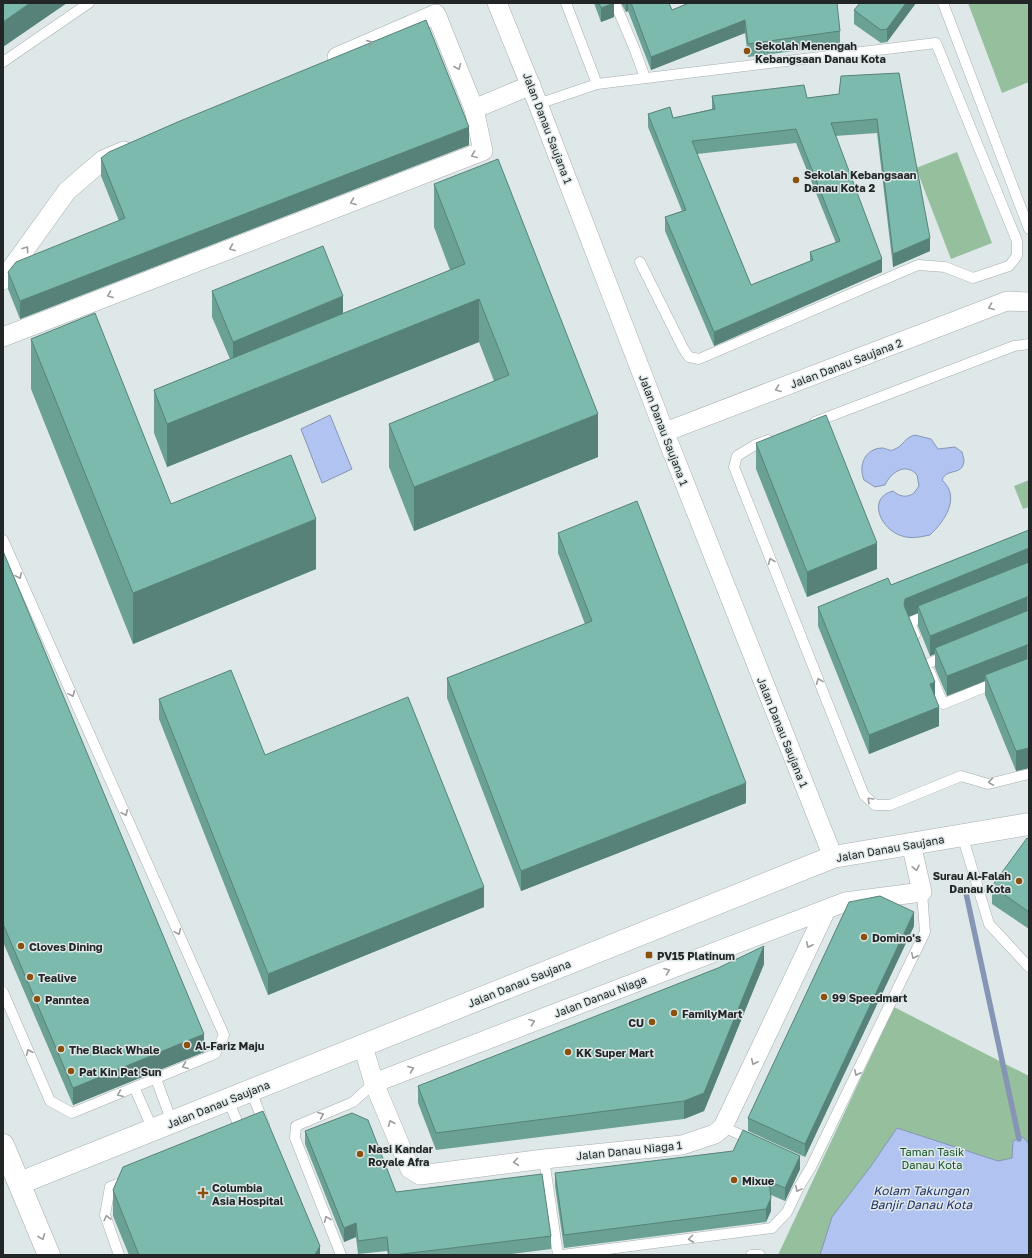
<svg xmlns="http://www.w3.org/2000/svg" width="1032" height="1258" font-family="'Golos Text',sans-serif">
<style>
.green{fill:#96bf9d}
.water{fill:#b1c4f1;stroke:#8695b4}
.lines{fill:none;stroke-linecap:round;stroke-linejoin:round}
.stream{stroke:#8695b4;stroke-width:5.5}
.service-casing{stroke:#a5adae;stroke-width:11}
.minor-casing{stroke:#a5adae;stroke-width:20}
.tertiary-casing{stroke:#a5adae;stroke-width:23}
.primary-casing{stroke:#a5adae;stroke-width:23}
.service{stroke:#fff;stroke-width:10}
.minor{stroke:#fff;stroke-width:19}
.tertiary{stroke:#fff;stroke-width:22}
.primary{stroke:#fff;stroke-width:22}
.wall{fill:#6ba095;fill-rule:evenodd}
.shaded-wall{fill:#578279}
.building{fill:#7cbaad;stroke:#578279;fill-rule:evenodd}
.oneway{stroke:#9c9d9d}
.poi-dot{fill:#8b500d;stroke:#dfe8e9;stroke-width:1.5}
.labels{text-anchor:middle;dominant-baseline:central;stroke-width:3;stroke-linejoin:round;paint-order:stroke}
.poi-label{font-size:11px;font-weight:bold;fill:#232626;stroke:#dfe8e9;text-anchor:start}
.street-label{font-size:11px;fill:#232626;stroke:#dfe8e9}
.park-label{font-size:11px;fill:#16562a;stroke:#dfe8e9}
.water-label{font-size:12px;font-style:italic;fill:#203066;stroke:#dfe8e9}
</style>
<rect width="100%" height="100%" fill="#dfe8e9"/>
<g class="green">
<polygon points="968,3 1029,3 1029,82 1002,93"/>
<polygon points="957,152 992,243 951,259 916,168"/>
<polygon points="1029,480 1029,507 1023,509 1014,486"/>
<polygon points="894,1007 1029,1076 1029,1255 778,1255"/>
</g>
<g class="water">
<polygon points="330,415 352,469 322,483 301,429"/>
<path d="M 915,435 L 931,439 L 938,449 L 955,447 L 962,452 L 964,460 C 963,477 947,467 942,480 C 961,497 945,521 930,535 C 920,537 911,539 902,536 C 881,530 866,498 893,491 C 900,497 907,498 914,493 L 919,486 L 917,475 C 906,462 891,472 885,485 L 875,487 L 864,480 C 858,465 865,448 883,448 C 888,449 890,452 895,449 C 903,446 905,437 915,435 Z"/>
<polygon points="897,1128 998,1161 1012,1158 1013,1141 1023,1137 1029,1144 1029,1255 820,1255 832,1217 871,1166"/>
</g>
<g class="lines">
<polyline class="stream" points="966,893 1019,1139"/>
<g class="service-casing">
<g id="service">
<polyline points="615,3 635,50 645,78"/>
<polyline points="943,3 1029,229"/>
<polyline points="3,62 89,3"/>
<polyline points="597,84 936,43 1017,241 1017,256 1009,266 973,278 945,267 918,265 699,359 689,357 683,348 640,262"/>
<polyline points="538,104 597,84 566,3"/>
<polyline points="815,422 1014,346 1029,344"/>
<polyline points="768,440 755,445 737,456 734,467 864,795 875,805 890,805 961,776 988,784 1029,774"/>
<polyline points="3,540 224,1035 215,1054 72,1113 50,1101 3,992"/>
<polyline points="915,635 910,622 931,614"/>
<polyline points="927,664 948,655"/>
<polyline points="930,672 943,704 997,682"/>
<polyline points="962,835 989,924 1029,967"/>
<polyline points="156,1079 172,1122"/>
<polyline points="135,1089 153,1130"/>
<polyline points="251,1091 264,1124"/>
<polyline points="228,1100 242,1133"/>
<polyline points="723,1127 752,1140"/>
<polyline points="544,1159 558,1255"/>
<polyline points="119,1255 105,1215 110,1187 128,1180"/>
<polyline points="341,1255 295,1138 296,1126 353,1102 374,1083"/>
<polyline points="562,1255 772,1228 787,1212 799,1187 811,1167 925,932 922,892"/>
<polyline points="751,1255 760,1255"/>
</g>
</g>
<g class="minor-casing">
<g id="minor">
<polyline points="497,3 538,104 668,441 833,857"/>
<polyline points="474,109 531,85"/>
<polyline points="3,280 67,191 103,160 124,151"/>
<polyline points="3,337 483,151 474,109 436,14 337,57"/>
<polyline points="665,432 1007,301 1029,302"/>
<polyline points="363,1046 374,1083 410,1169 420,1175 544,1159 682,1145 715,1134 723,1127 826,910"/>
<polyline points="374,1083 845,902 922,892 911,843"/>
</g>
</g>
<g class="tertiary-casing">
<polyline id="tertiary" points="20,1183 833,857 1029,824"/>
</g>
<g class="primary-casing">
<polyline id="primary" points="3,1145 49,1255"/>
</g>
<use href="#service" class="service"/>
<use href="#minor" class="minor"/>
<use href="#tertiary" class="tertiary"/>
<use href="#primary" class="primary"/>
</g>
<g class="wall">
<polygon points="594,3 614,3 614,17 601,22"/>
<polygon points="621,3 669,3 672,10 840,31 840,45 748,57 745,33 651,70 628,11 626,12"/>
<polygon points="916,3 887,42 881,43 854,24 854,10"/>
<path d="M 899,73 L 930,251 L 893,267 L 877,133 L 835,136 L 882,272 L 714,346 L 665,231 L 665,217 L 682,211 L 648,127 L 648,114 L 673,118 L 712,109 L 712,96 L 807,98 L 839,94 ZM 796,143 L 836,243 L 810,252 L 810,261 L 751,285 L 697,154 Z"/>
<polygon points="469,145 20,319 8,289 8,272 119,221 101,176 101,158"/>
<polygon points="434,184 598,457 414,531 389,467 389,424 494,381 479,342 167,467 154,433 154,390 230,359 212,317 212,291 343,314 450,270 434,227"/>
<polygon points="31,339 171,504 316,569 133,644 31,389"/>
<polygon points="756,443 877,569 807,597 756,469"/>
<polygon points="1029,530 1029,768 1016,771 985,695 985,681 947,696 935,668 935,654 930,656 918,626 918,613 909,617 935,696 939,726 869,754 818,626 818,607 891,585"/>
<polygon points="558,533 746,803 521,891 447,698 447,678 585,624 558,553"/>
<polygon points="3,551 204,1052 73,1105 3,942"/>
<polygon points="159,699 265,755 484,907 268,995 159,719"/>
<polygon points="1029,840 1029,929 992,904 992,886"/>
<polygon points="914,926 805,1157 748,1131 748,1118"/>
<polygon points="764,964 704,1111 684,1119 436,1150 418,1103 418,1086"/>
<polygon points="305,1131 396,1192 551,1236 551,1249 505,1255 388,1255 387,1251 358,1254 356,1237 344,1242 305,1144"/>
<polygon points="800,1169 785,1201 771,1195 771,1211 766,1222 564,1248 555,1186 555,1173"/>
<polygon points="113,1190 320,1255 129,1255 113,1216"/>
</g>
<g class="shaded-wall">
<polygon points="30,3 67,3 3,47 3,22"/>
<polygon points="614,3 614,17 601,22 601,8"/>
<polygon points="626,3 628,3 628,11 626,12"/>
<polygon points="906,3 916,3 887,42 887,29"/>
<polygon points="745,20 745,33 651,70 651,57"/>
<polygon points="469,127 469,145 20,319 20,301"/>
<polygon points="930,238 930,251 893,267 893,254"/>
<polygon points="882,259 882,272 714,346 714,332"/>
<polygon points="343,296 343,322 233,367 233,342"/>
<polygon points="479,299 479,342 167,467 167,424"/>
<polygon points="598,414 598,457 414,531 414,487"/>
<polygon points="316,519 316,569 133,644 133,593"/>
<polygon points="877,543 877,569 807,597 807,572"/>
<polygon points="1029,548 1029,568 918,606 918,613 905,618 904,605 905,599"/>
<polygon points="1027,597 1027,616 935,648 935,654 930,656 930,636"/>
<polygon points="1027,645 1027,664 985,675 985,681 947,696 947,676"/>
<polygon points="935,682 935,701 930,684"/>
<polygon points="939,707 939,726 869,754 869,735"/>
<polygon points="1029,748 1029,768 1016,771 1016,751"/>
<polygon points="746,783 746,803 521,891 521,871"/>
<polygon points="484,887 484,907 268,995 268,974"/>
<polygon points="914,912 914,926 805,1157 805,1144"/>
<polygon points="764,946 764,964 704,1111 684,1119 684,1101"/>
<polygon points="204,1034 204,1052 73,1105 73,1088"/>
<polygon points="800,1156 800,1169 785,1201 785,1188"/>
<polygon points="771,1198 771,1211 766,1222 766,1209"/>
<polygon points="356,1223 356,1237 344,1242 344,1228"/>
<polygon points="320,1246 320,1255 314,1255"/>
</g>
<g class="building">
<polygon points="3,3 30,3 3,22"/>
<polygon points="599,3 614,3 601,8"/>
<polygon points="631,3 669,3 672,10 689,3 837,3 840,31 748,44 745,20 651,57"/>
<polygon points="860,3 906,3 887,29 881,30 854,10"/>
<polygon points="426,20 469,127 20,301 8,272 16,262 125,218 101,158 109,152 180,121"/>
<path d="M 899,73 L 930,238 L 893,254 L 877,119 L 831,123 L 882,259 L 714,332 L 665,217 L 686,210 L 648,114 L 670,107 L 673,118 L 715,109 L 712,96 L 804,85 L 807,98 L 839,94 L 841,76 ZM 796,129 L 840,241 L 810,252 L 813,260 L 751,285 L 692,141 Z"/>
<polygon points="498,159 598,414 414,487 389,424 509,375 479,299 167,424 154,390 465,264 434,184"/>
<polygon points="323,246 343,296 233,342 212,291"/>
<polygon points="95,313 171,504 291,455 316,519 133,593 31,339"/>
<polygon points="826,415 877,543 807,572 756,443"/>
<polygon points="637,501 746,783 521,871 447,678 592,621 558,533"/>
<polygon points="1029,530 1029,548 905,599 904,605 935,682 930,684 939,707 869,735 818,607 888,578 891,585"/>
<polygon points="3,551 204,1034 73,1088 3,924"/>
<polygon points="1029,562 1029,596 1027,597 930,636 918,606"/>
<polygon points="1029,610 1029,645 1027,645 947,676 935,648"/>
<polygon points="1029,658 1029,748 1016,751 985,675"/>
<polygon points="231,670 265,755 408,697 484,887 268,974 159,699"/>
<polygon points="1027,838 1029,840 1029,912 992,886"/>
<polygon points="880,896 914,912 805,1144 748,1118 849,902"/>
<polygon points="764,946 704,1093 684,1101 436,1133 418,1086 718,968"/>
<polygon points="263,1111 320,1246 315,1255 139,1255 113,1190 123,1167"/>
<polygon points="352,1113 368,1120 396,1192 542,1174 551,1236 394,1255 389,1255 387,1237 358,1241 356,1223 344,1228 305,1131"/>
<polygon points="743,1130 800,1156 785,1188 769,1181 771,1198 766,1209 564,1235 555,1173 733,1151"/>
</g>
<defs><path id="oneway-chevron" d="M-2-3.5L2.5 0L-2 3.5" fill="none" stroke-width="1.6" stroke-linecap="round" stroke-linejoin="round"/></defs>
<g class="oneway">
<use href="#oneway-chevron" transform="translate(370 43) rotate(-24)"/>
<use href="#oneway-chevron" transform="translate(458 67) rotate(68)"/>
<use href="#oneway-chevron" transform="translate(474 155) rotate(159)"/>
<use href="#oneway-chevron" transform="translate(353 202) rotate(159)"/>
<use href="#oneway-chevron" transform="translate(232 248) rotate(159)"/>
<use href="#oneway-chevron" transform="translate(26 249) rotate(-54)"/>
<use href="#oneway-chevron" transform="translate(110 295) rotate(159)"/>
<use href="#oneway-chevron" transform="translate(991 307) rotate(159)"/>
<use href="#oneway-chevron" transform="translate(778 389) rotate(159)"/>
<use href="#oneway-chevron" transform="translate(771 561) rotate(-112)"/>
<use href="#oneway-chevron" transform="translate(19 576) rotate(66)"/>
<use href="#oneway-chevron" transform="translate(819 681) rotate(-112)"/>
<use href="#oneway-chevron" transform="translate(72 694) rotate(66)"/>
<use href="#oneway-chevron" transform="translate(991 782) rotate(172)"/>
<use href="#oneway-chevron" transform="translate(870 800) rotate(-135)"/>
<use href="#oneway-chevron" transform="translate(125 813) rotate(66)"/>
<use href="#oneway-chevron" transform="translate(916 868) rotate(78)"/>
<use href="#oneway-chevron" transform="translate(178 932) rotate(66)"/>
<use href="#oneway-chevron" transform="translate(809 945) rotate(115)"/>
<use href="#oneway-chevron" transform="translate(914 956) rotate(116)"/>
<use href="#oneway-chevron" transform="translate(667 971) rotate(-21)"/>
<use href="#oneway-chevron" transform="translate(532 1022) rotate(-21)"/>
<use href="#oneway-chevron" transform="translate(29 1052) rotate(-113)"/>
<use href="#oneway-chevron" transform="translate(754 1062) rotate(115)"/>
<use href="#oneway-chevron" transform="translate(185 1066) rotate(157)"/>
<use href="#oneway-chevron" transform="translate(411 1069) rotate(-21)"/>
<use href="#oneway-chevron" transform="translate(857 1073) rotate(116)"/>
<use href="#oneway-chevron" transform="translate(120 1094) rotate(158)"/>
<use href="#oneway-chevron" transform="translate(321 1115) rotate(-23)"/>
<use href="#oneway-chevron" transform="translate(391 1123) rotate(-113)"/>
<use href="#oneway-chevron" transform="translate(516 1162) rotate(172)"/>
<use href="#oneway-chevron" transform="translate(798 1189) rotate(118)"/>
<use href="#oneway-chevron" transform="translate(107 1218) rotate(-103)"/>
<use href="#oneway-chevron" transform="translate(327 1219) rotate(-112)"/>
<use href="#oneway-chevron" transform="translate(42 1237) rotate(68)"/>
<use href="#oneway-chevron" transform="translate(691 1239) rotate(173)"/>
</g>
<g class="poi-dot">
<circle cx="747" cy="51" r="4"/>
<circle cx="796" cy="180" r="4"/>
<circle cx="1019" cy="881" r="4"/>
<circle cx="864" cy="937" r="4"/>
<circle cx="21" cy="946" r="4"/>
<rect x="645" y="951" width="8" height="8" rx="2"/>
<circle cx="30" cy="977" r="4"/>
<circle cx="824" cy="997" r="4"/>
<circle cx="37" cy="999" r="4"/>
<circle cx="674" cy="1013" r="4"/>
<circle cx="652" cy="1022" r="4"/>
<circle cx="187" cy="1045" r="4"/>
<circle cx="61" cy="1049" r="4"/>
<circle cx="568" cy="1052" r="4"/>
<circle cx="71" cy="1071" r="4"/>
<circle cx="360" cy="1154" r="4"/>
<circle cx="734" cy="1180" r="4"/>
<path d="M201 1187h4v4h4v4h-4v4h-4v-4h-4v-4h4z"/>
</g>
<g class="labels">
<g class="poi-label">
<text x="755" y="45">Sekolah Menengah<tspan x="755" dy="13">Kebangsaan Danau Kota</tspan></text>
<text x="804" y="174">Sekolah Kebangsaan<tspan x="804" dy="13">Danau Kota 2</tspan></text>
<text x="1011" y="875" text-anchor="end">Surau Al-Falah<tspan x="1011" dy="13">Danau Kota</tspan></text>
<text x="872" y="937">Domino's</text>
<text x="29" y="946">Cloves Dining</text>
<text x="657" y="955">PV15 Platinum</text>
<text x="38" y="977">Tealive</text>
<text x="832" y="997">99 Speedmart</text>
<text x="45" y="999">Panntea</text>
<text x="682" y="1013">FamilyMart</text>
<text x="644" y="1022" text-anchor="end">CU</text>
<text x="195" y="1045">Al-Fariz Maju</text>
<text x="69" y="1049">The Black Whale</text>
<text x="576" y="1052">KK Super Mart</text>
<text x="79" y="1071">Pat Kin Pat Sun</text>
<text x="368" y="1148">Nasi Kandar<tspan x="368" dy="13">Royale Afra</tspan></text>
<text x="742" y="1180">Mixue</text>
<text x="212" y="1187">Columbia<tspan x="212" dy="13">Asia Hospital</tspan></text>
</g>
<g class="street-label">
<text transform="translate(548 128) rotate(69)">Jalan Danau Saujana 1</text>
<text transform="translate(846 363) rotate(-21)">Jalan Danau Saujana 2</text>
<text transform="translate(664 430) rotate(69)">Jalan Danau Saujana 1</text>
<text transform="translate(783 732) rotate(68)">Jalan Danau Saujana 1</text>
<text transform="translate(890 848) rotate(-10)">Jalan Danau Saujana</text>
<text transform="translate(519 983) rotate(-22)">Jalan Danau Saujana</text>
<text transform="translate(600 996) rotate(-21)">Jalan Danau Niaga</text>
<text transform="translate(218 1104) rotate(-22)">Jalan Danau Saujana</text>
<text transform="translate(629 1150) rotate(-6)">Jalan Danau Niaga 1</text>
</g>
<g class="park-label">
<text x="932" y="1151">Taman Tasik<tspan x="932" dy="13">Danau Kota</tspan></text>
</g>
<g class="water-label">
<text x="921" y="1190">Kolam Takungan<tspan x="921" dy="14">Banjir Danau Kota</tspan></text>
</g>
</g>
<rect width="1032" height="1258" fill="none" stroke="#232626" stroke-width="8"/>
</svg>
